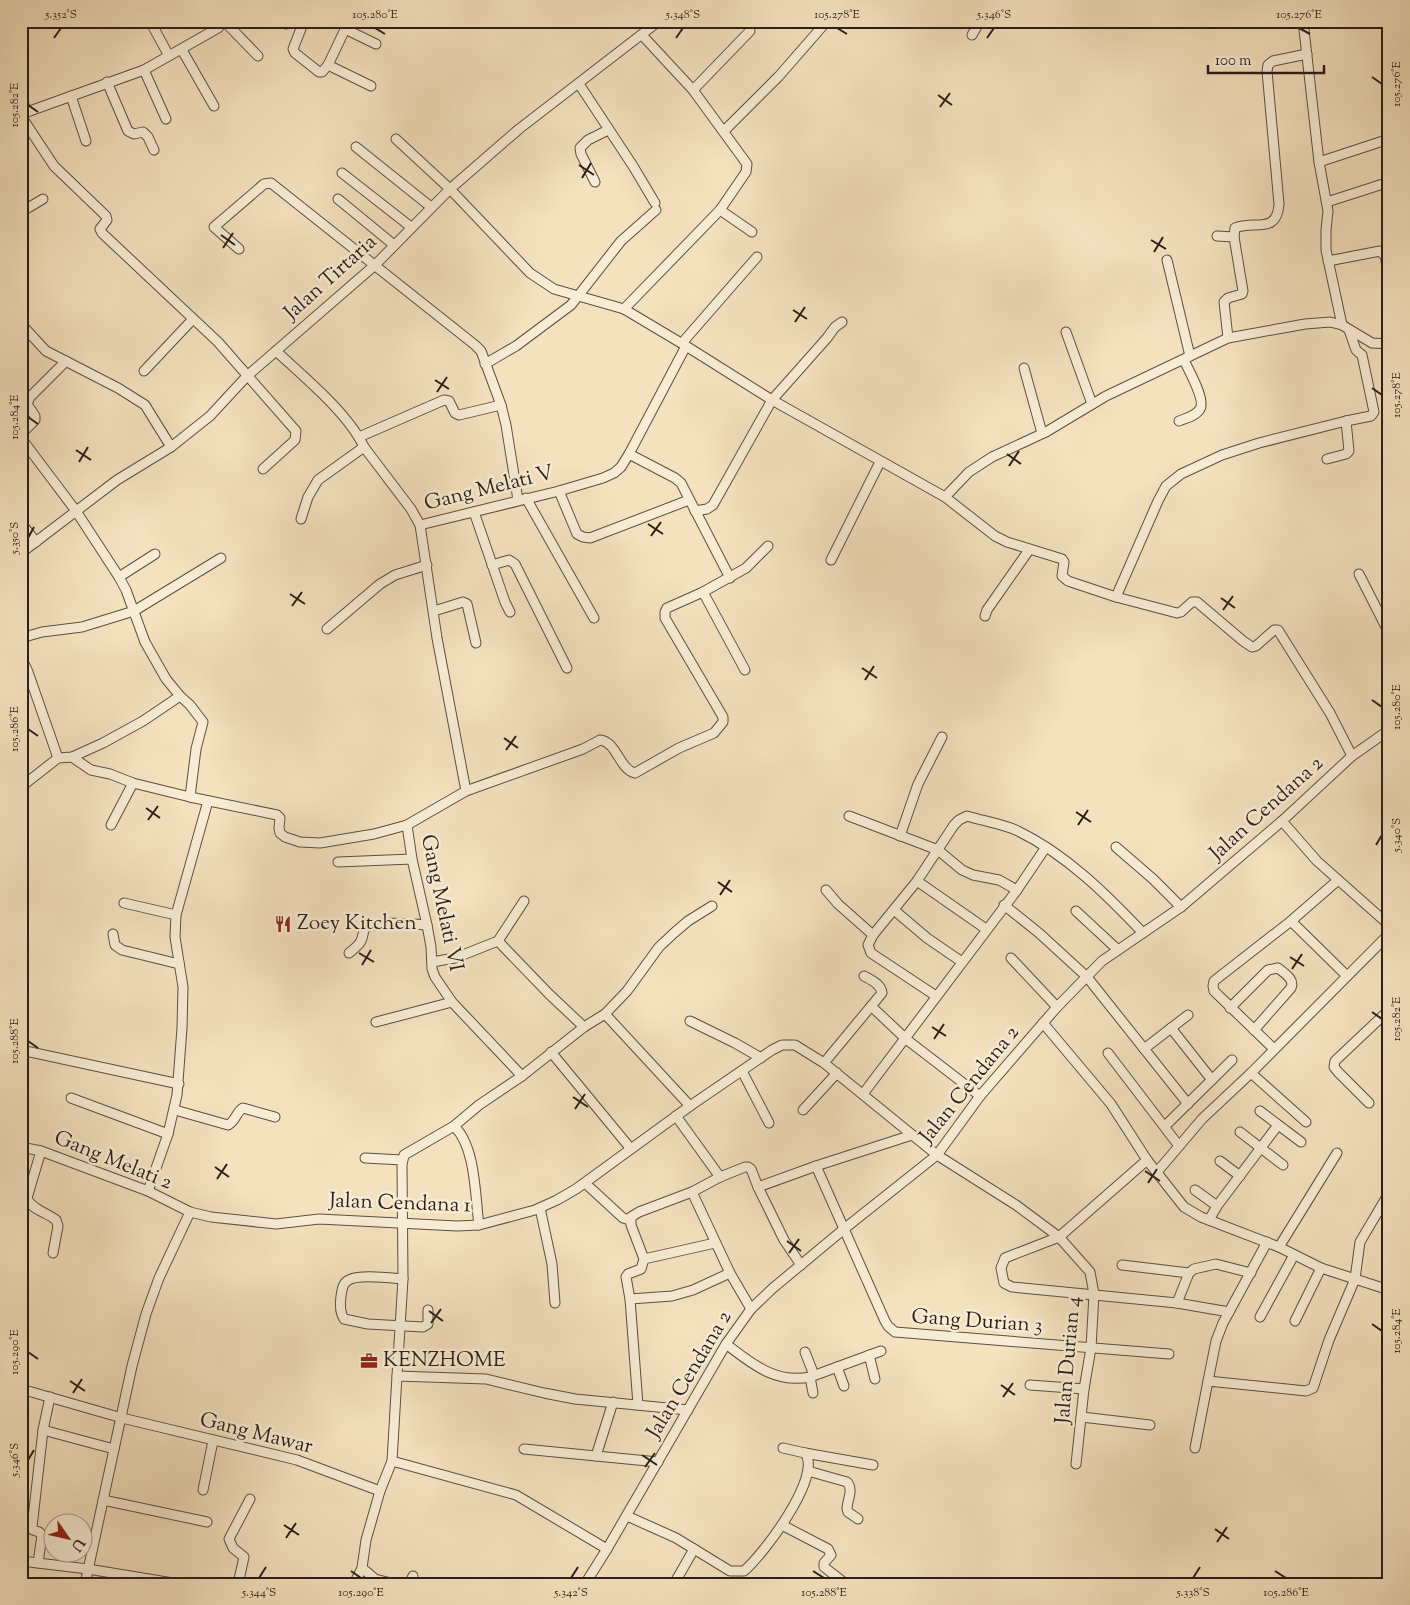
<svg xmlns="http://www.w3.org/2000/svg" width="1410" height="1605" font-family="'Sorts Mill Goudy',serif">
<style>
.lines{fill:none;stroke-linecap:round;stroke-linejoin:round}
.minor-casing{stroke:#5d4f42;stroke-width:11}
.minor{stroke:#f8ecd5;stroke-width:9}
.ticks{fill:none;stroke:#2b1e19;stroke-width:2}
.labels{text-anchor:middle;dominant-baseline:central;stroke-width:5;stroke-linejoin:round;paint-order:stroke}
.street-label{font-size:21px;fill:#2b1e19;stroke:#f8ecd5}
.poi-label{font-size:21px;fill:#2b1e19;stroke:#f8ecd5;text-anchor:start}
.neatline{fill:none;stroke:#2b1e19;stroke-width:2}
.ticks-label{font-size:12px;text-anchor:middle;fill:#2b1e19}
</style>
<rect width="100%" height="100%" fill="#f4e1be"/>
<filter id="stains"><feTurbulence type="fractalNoise" baseFrequency=".004" numOctaves="4"/><feColorMatrix values="0 0 0 0 .2 0 0 0 0 .09 0 0 0 0 .02 0 0 0 .5 -.17"/></filter>
<radialGradient id="worn" r=".72"><stop offset=".6" stop-color="#630" stop-opacity="0"/><stop offset="1" stop-color="#630" stop-opacity=".3"/></radialGradient>
<g class="lines">
<g class="minor-casing">
<g id="minor">
<polyline points="150,21 169,56"/>
<polyline points="224,21 258,56"/>
<polyline points="282,21 286,24"/>
<polyline points="304,21 293,49 295,53 319,72 322,72 328,65 349,21"/>
<polyline points="1303,21 1319,162 1328,211 1326,230 1326,250 1342,325"/>
<polyline points="118,22 121,21"/>
<polyline points="345,29 376,44"/>
<polyline points="972,35 980,21"/>
<polyline points="182,50 214,106"/>
<polyline points="328,65 371,86"/>
<polyline points="144,70 166,119"/>
<polyline points="107,82 128,131 134,134 143,132 148,137 154,150"/>
<polyline points="579,84 633,166 655,203"/>
<polyline points="693,90 750,31"/>
<polyline points="71,96 86,141"/>
<polyline points="21,98 27,112"/>
<polyline points="21,116 54,166 106,216 107,220 100,229 102,233 218,342 296,431 295,440 263,469"/>
<polyline points="21,116 27,112 144,70 218,28 224,21"/>
<polyline points="724,131 779,76 827,21"/>
<polyline points="396,139 450,189 530,273 554,289 624,309 686,346 772,400 945,497 969,472 992,457 1046,432 1106,396 1228,338 1305,324 1330,322 1342,325 1372,343 1389,344"/>
<polyline points="356,147 431,207"/>
<polyline points="1319,162 1389,139"/>
<polyline points="342,173 411,227"/>
<polyline points="595,182 581,154 580,148 588,140 608,130"/>
<polyline points="338,199 394,245"/>
<polyline points="1327,202 1389,182"/>
<polyline points="720,210 752,232"/>
<polyline points="21,212 43,199"/>
<polyline points="1217,236 1234,237 1243,291 1242,294 1228,298 1224,302 1228,338"/>
<path d="M 1234,237 L 1235,228 C 1254,220 1277,235 1279,204 L 1267,71 L 1268,65 L 1273,61 L 1307,54"/>
<polyline points="239,249 214,227 264,184 271,183 475,345 481,351 501,405 506,425 518,500"/>
<polyline points="1167,260 1190,356"/>
<polyline points="1328,261 1380,251 1386,257 1386,262"/>
<polyline points="624,309 720,210 746,172 747,164 693,90 642,35"/>
<polyline points="21,324 46,351 118,388 145,405 171,447"/>
<polyline points="1066,332 1092,404"/>
<polyline points="682,343 757,257"/>
<path d="M 276,351 C 304,377 348,413 364,447 L 411,509 L 420,525 L 559,491 L 603,478 L 614,473 L 621,467 L 629,454 L 686,346"/>
<polyline points="485,364 516,346 571,305 621,241 656,210"/>
<polyline points="1024,368 1042,433"/>
<polyline points="144,371 193,319"/>
<path d="M 1179,421 C 1186,418 1196,416 1200,409 C 1206,400 1188,369 1184,360"/>
<polyline points="1346,421 1371,416 1374,412 1362,355 1356,350 1349,330"/>
<polyline points="21,434 35,420 35,416 27,404 30,397 66,361"/>
<polyline points="359,437 444,400 449,401 455,413 459,415 501,405"/>
<polyline points="21,438 76,511 119,577 126,590 145,642 166,679 180,696 190,705 203,722 196,749 190,797"/>
<polyline points="629,454 675,478 681,483 730,578"/>
<polyline points="559,491 577,534 583,537 590,538 689,500"/>
<polyline points="945,497 995,536 1007,542 1062,559 1064,562 1062,576 1068,581 1116,597 1177,613 1181,612 1192,602 1197,602 1243,641 1252,647 1256,646 1274,630 1278,630 1330,713 1352,756"/>
<polyline points="526,498 594,618"/>
<polyline points="695,511 707,509 713,505 772,400 827,338 835,327 842,322"/>
<polyline points="474,512 505,602 510,612"/>
<polyline points="301,519 308,497 318,480 364,447"/>
<polyline points="21,523 36,542"/>
<polyline points="420,525 437,638 466,791"/>
<polyline points="21,553 117,480 171,447 210,416 247,376 375,265 450,189 519,129 659,21"/>
<polyline points="831,560 880,462"/>
<polyline points="492,565 509,560 515,564 567,668"/>
<polyline points="1359,574 1389,633"/>
<polyline points="119,577 155,554"/>
<polyline points="703,592 745,670"/>
<polyline points="1116,597 1158,501 1166,486 1181,474 1222,455 1259,443 1346,421 1349,451 1346,454 1327,459"/>
<polyline points="434,611 463,602 467,604 476,643"/>
<polyline points="985,616 987,610 1029,550"/>
<polyline points="327,629 380,584 395,575 427,565"/>
<polyline points="21,638 42,632 82,627 134,611 221,558"/>
<polyline points="21,657 28,672 58,758"/>
<path d="M 72,757 L 91,770 L 110,774 L 133,783 L 190,797 L 277,815 L 280,818 L 279,828 L 280,833 L 285,837 L 300,842 L 320,843 L 374,834 L 407,825 L 466,791 L 583,749 L 600,740 C 617,742 619,769 635,773 L 679,748 L 714,733 L 723,722 L 723,717 L 665,618 L 665,612 L 667,608 L 703,592 L 746,568 L 768,546"/>
<polyline points="21,787 58,758 72,757 103,743 143,721 180,696"/>
<polyline points="849,816 938,850 962,870 973,875 999,880 1017,890"/>
<polyline points="1282,821 1317,861 1389,925"/>
<polyline points="111,825 133,783"/>
<polyline points="407,825 412,859 427,925 431,947 432,969 435,977 452,1002 522,1076"/>
<polyline points="900,836 918,784 942,737"/>
<polyline points="1116,847 1153,879 1181,907"/>
<polyline points="338,862 412,859"/>
<polyline points="917,881 986,929"/>
<polyline points="826,890 838,904 873,935"/>
<polyline points="124,903 176,915"/>
<polyline points="1004,905 1039,933 1087,977 1188,1104"/>
<polyline points="894,910 927,938 962,962"/>
<polyline points="1076,911 1118,950"/>
<polyline points="1291,921 1347,976"/>
<polyline points="113,934 115,945 122,950 179,964"/>
<polyline points="498,941 549,994 584,1027"/>
<path d="M 349,953 C 360,944 362,943 364,929 C 374,920 413,924 427,925"/>
<polyline points="1011,958 1057,1007"/>
<polyline points="432,962 455,958 498,941 524,901"/>
<path d="M 936,996 L 871,953 L 868,945 L 873,935 L 917,881 L 954,825 L 959,820 L 967,816 C 983,821 1003,824 1018,831 C 1067,855 1106,894 1143,933"/>
<polyline points="871,1006 906,1039 980,1096"/>
<path d="M 1230,1008 L 1268,970 L 1278,968 C 1284,973 1295,979 1291,988 L 1254,1030"/>
<polyline points="605,1014 627,991 659,947 674,933 688,921 712,906"/>
<polyline points="690,1021 735,1043 761,1058"/>
<polyline points="376,1022 452,1002"/>
<polyline points="1043,1023 1111,1104 1147,1160 1184,1207 1201,1217 1279,1247 1321,1268 1389,1290"/>
<polyline points="1171,1028 1212,1080"/>
<polyline points="1144,1049 1188,1015"/>
<polyline points="1274,1049 1214,991 1213,986 1214,981 1291,921 1337,881"/>
<polyline points="21,1050 179,1084"/>
<polyline points="551,1052 631,1149"/>
<polyline points="1108,1053 1179,1146"/>
<path d="M 824,1063 L 882,993 C 881,984 871,980 864,976"/>
<polyline points="742,1071 769,1123"/>
<polyline points="1251,1073 1306,1122"/>
<polyline points="863,1094 1017,890 1046,847"/>
<polyline points="71,1098 168,1134"/>
<polyline points="1369,1103 1338,1072 1334,1067 1335,1061 1389,1010"/>
<path d="M 175,1110 L 228,1125 C 236,1121 236,1112 243,1108 L 275,1117"/>
<polyline points="803,1110 837,1073"/>
<polyline points="1260,1111 1301,1142"/>
<polyline points="676,1116 720,1177"/>
<path d="M 454,1126 C 476,1147 475,1196 479,1225"/>
<polyline points="1165,1126 1232,1060"/>
<polyline points="1240,1132 1283,1165"/>
<polyline points="21,1147 41,1151 148,1191 190,1212 211,1217 276,1224 319,1219 457,1226 479,1225 535,1210 557,1200 576,1189 690,1106 772,1050 782,1045 795,1045 824,1063 937,1155 1016,1205 1059,1237 1090,1272 1094,1294 1091,1348 1084,1389 1076,1464"/>
<path d="M 41,1151 L 27,1198 C 30,1209 48,1213 56,1220 L 58,1226 L 53,1253"/>
<polyline points="365,1158 402,1160"/>
<polyline points="1147,1160 1059,1237 1005,1258 1001,1268 1004,1283 1012,1287 1177,1303 1229,1312"/>
<polyline points="1220,1161 1240,1176"/>
<polyline points="816,1166 885,1321 888,1326 895,1332 1169,1354"/>
<polyline points="1157,1172 1202,1119 1251,1073 1389,934"/>
<polyline points="585,1183 623,1218 630,1220"/>
<polyline points="758,1187 784,1240 801,1265"/>
<polyline points="1195,1190 1217,1206"/>
<polyline points="148,1191 168,1134 177,1095 182,1028 183,987 175,937 176,915 208,801"/>
<polyline points="692,1192 730,1273 751,1309"/>
<polyline points="540,1208 552,1264 555,1303"/>
<polyline points="1209,1220 1217,1206 1278,1125"/>
<polyline points="715,1243 644,1259 641,1269 628,1274 626,1277 630,1299 672,1296 693,1290 730,1273"/>
<polyline points="1279,1247 1337,1153"/>
<polyline points="644,1259 631,1225 631,1217 639,1212 692,1192 720,1177 745,1167 748,1167 751,1169 758,1187 816,1166 912,1135"/>
<polyline points="1122,1265 1189,1273"/>
<path d="M 403,1279 C 391,1278 354,1273 346,1282 C 342,1285 342,1291 341,1296 C 340,1303 340,1313 344,1319 L 368,1324 L 423,1327 L 428,1324 L 428,1310"/>
<polyline points="630,1299 638,1405"/>
<polyline points="1177,1303 1189,1273 1194,1269 1216,1264 1251,1273"/>
<polyline points="1260,1317 1294,1255"/>
<polyline points="1295,1321 1321,1268"/>
<path d="M 726,1344 C 751,1363 775,1384 810,1377 L 881,1351"/>
<polyline points="805,1352 814,1375"/>
<polyline points="869,1355 875,1379"/>
<polyline points="837,1367 844,1386"/>
<polyline points="397,1376 403,1279 402,1165 404,1155 454,1126 479,1105 522,1076 584,1027 605,1014 690,1106"/>
<polyline points="810,1377 813,1393"/>
<polyline points="1208,1381 1216,1341 1223,1323 1267,1242"/>
<polyline points="1030,1385 1084,1389"/>
<polyline points="21,1389 122,1418 297,1460 380,1491"/>
<polyline points="1082,1417 1150,1425"/>
<polyline points="43,1430 114,1449"/>
<polyline points="1195,1448 1208,1381 1306,1391 1313,1388 1329,1340 1355,1279 1360,1242 1389,1193"/>
<polyline points="524,1449 658,1462"/>
<polyline points="805,1453 873,1465"/>
<polyline points="596,1456 613,1402"/>
<polyline points="392,1461 516,1495 607,1549"/>
<path d="M 808,1471 L 847,1482 C 854,1490 847,1500 847,1509 L 848,1512 L 858,1519"/>
<polyline points="203,1490 213,1441"/>
<polyline points="103,1500 207,1522"/>
<path d="M 627,1516 L 676,1538 L 730,1571 L 744,1571 C 763,1555 823,1476 805,1453 L 783,1448"/>
<polyline points="782,1525 828,1549 831,1555 824,1563 824,1567 846,1584"/>
<polyline points="21,1561 88,1569 179,1584"/>
<polyline points="38,1563 42,1535 39,1532 33,1530 32,1527 43,1430 50,1397"/>
<polyline points="85,1584 132,1366 146,1314 159,1278 190,1212"/>
<polyline points="238,1584 244,1557 233,1548 229,1539 250,1499"/>
<polyline points="354,1584 362,1568"/>
<polyline points="395,1584 375,1579 362,1568 366,1540 380,1491 392,1461 397,1376 486,1379 544,1393 575,1399 688,1410"/>
<polyline points="409,1584 413,1576"/>
<polyline points="585,1584 607,1549 726,1344 751,1309 773,1288 844,1229 937,1155 980,1096 1057,1007 1102,961 1181,907 1282,821 1352,756 1389,730"/>
<polyline points="674,1584 694,1549"/>
<polyline points="1383,1584 1389,1578"/>
</g>
</g>
<use href="#minor" class="minor"/>
</g>
<path class="ticks" d="M 375,28 L 385,34M 837,28 L 847,34M 1299,28 L 1310,34M 54,38 L 61,28M 676,38 L 683,28M 987,38 L 994,28M 1372,77 L 1382,84M 938,95 L 952,105M 28,105 L 38,112M 940,107 L 950,93M 579,165 L 594,175M 582,178 L 591,163M 221,235 L 235,245M 1151,240 L 1166,249M 223,248 L 233,233M 1154,252 L 1163,237M 793,310 L 807,319M 795,322 L 805,307M 435,380 L 449,389M 1372,388 L 1382,395M 437,392 L 447,377M 28,417 L 38,424M 76,450 L 91,460M 1007,454 L 1021,464M 79,462 L 88,447M 1009,466 L 1019,451M 648,524 L 663,534M 651,536 L 661,522M 28,538 L 34,527M 290,594 L 305,604M 1221,598 L 1235,608M 292,606 L 302,592M 1223,610 L 1233,596M 862,668 L 877,678M 865,680 L 874,666M 1372,700 L 1382,707M 28,729 L 38,736M 504,738 L 518,748M 506,750 L 516,736M 146,808 L 160,818M 1076,812 L 1091,822M 148,820 L 158,806M 1078,825 L 1088,810M 1376,845 L 1382,835M 718,882 L 732,892M 720,895 L 730,880M 359,953 L 374,962M 1290,957 L 1304,966M 362,965 L 371,950M 1292,969 L 1302,954M 1372,1012 L 1382,1019M 932,1027 L 946,1036M 934,1039 L 944,1024M 28,1041 L 38,1048M 573,1097 L 588,1107M 575,1109 L 585,1094M 215,1167 L 229,1177M 1145,1171 L 1160,1181M 217,1179 L 227,1164M 1148,1183 L 1157,1169M 787,1241 L 801,1251M 789,1253 L 799,1239M 429,1311 L 443,1321M 431,1323 L 441,1309M 1372,1324 L 1382,1331M 28,1352 L 38,1359M 70,1381 L 85,1391M 1001,1385 L 1015,1395M 73,1393 L 82,1379M 1003,1397 L 1013,1383M 642,1455 L 657,1465M 28,1460 L 34,1450M 645,1467 L 655,1453M 284,1525 L 299,1535M 1215,1529 L 1229,1539M 286,1538 L 296,1523M 1217,1542 L 1227,1527M 351,1571 L 361,1578M 813,1571 L 824,1578M 1275,1571 L 1286,1578M 259,1578 L 266,1567M 571,1578 L 578,1567M 1193,1578 L 1200,1567"/>
<defs>
<g id="restaurant-bare" transform="scale(1.35)"><path d="M-5-6h1v4h1v-4h1v4h1v-4h1v5L-1.5 .5V6h-2V.5L-5-1ZM5-6V6H3V1.5H1.5Q1.5-4 5-6Z" fill="#8f2418" stroke="#f8ecd5" stroke-width="2.5" paint-order="stroke"/></g>
<g id="office-bare" transform="scale(1.35)"><path d="M-6-3h4V-5.5h4V-3h4V5H-6ZM-1-4.5V-3h2v-1.5ZM-6 0V1H6V0Z" fill="#8f2418" stroke="#f8ecd5" stroke-width="2.5" paint-order="stroke"/></g>
</defs>
<g fill-rule="evenodd">
<use href="#restaurant-bare" x="283" y="924"/>
<use href="#office-bare" x="369" y="1361"/>
</g>
<g class="labels">
<g class="street-label">
<text transform="translate(331 278) rotate(-42)">Jalan Tirtaria</text>
<text transform="translate(489 489) rotate(-14)">Gang Melati V</text>
<text transform="translate(1267 809) rotate(-42)">Jalan Cendana 2</text>
<text transform="translate(441 903) rotate(78)">Gang Melati VI</text>
<text transform="translate(970 1085) rotate(-51)">Jalan Cendana 2</text>
<text transform="translate(113 1161) rotate(22)">Gang Melati 2</text>
<text transform="translate(400 1204) rotate(2)">Jalan Cendana 1</text>
<text transform="translate(977 1322) rotate(4)">Gang Durian 3</text>
<text transform="translate(1069 1360) rotate(-85)">Jalan Durian 4</text>
<text transform="translate(690 1375) rotate(-59)">Jalan Cendana 2</text>
<text transform="translate(256 1434) rotate(14)">Gang Mawar</text>
</g>
<g class="poi-label">
<text x="297" y="924">Zoey Kitchen</text>
<text x="383" y="1361">KENZHOME</text>
</g>
</g>
<rect width="1410" height="1605" fill="none" stroke="#f4e1be" stroke-width="55"/>
<g transform="translate(68 1538) rotate(124)"><circle r="24" fill="#f8ecd5" stroke="#a69a8a"/>
<path d="M0-4L9 19L0 12L-9 19Z" fill="#8f2418"/>
<text y="-8" font-size="14" font-weight="bold" text-anchor="middle" fill="#2b1e19">U</text>
</g>
<path d="M1208 65v8h116v-8" fill="none" stroke="#2b1e19" stroke-width="2.5"/>
<text x="1215" y="65" font-size="15" fill="#2b1e19" stroke="#f8ecd5" stroke-width="4" paint-order="stroke">100 m</text>
<rect x="28" y="28" width="1354" height="1550" class="neatline"/>
<g class="ticks-label">
<text x="61" y="18">5.352°S</text>
<text x="375" y="18">105.280°E</text>
<text x="683" y="18">5.348°S</text>
<text x="837" y="18">105.278°E</text>
<text x="994" y="18">5.346°S</text>
<text x="1299" y="18">105.276°E</text>
<text transform="translate(1396 84) rotate(-90)" y="4">105.276°E</text>
<text transform="translate(14 105) rotate(-90)" y="4">105.282°E</text>
<text transform="translate(1396 395) rotate(-90)" y="4">105.278°E</text>
<text transform="translate(14 417) rotate(-90)" y="4">105.284°E</text>
<text transform="translate(14 538) rotate(-90)" y="4">5.350°S</text>
<text transform="translate(1396 707) rotate(-90)" y="4">105.280°E</text>
<text transform="translate(14 729) rotate(-90)" y="4">105.286°E</text>
<text transform="translate(1396 835) rotate(-90)" y="4">5.340°S</text>
<text transform="translate(1396 1019) rotate(-90)" y="4">105.282°E</text>
<text transform="translate(14 1041) rotate(-90)" y="4">105.288°E</text>
<text transform="translate(1396 1331) rotate(-90)" y="4">105.284°E</text>
<text transform="translate(14 1352) rotate(-90)" y="4">105.290°E</text>
<text transform="translate(14 1460) rotate(-90)" y="4">5.346°S</text>
<text x="259" y="1596">5.344°S</text>
<text x="361" y="1596">105.290°E</text>
<text x="571" y="1596">5.342°S</text>
<text x="824" y="1596">105.288°E</text>
<text x="1193" y="1596">5.338°S</text>
<text x="1286" y="1596">105.286°E</text>
</g>
<rect width="100%" height="100%" filter="url(#stains)"/>
<rect width="100%" height="100%" fill="url(#worn)"/>
</svg>
